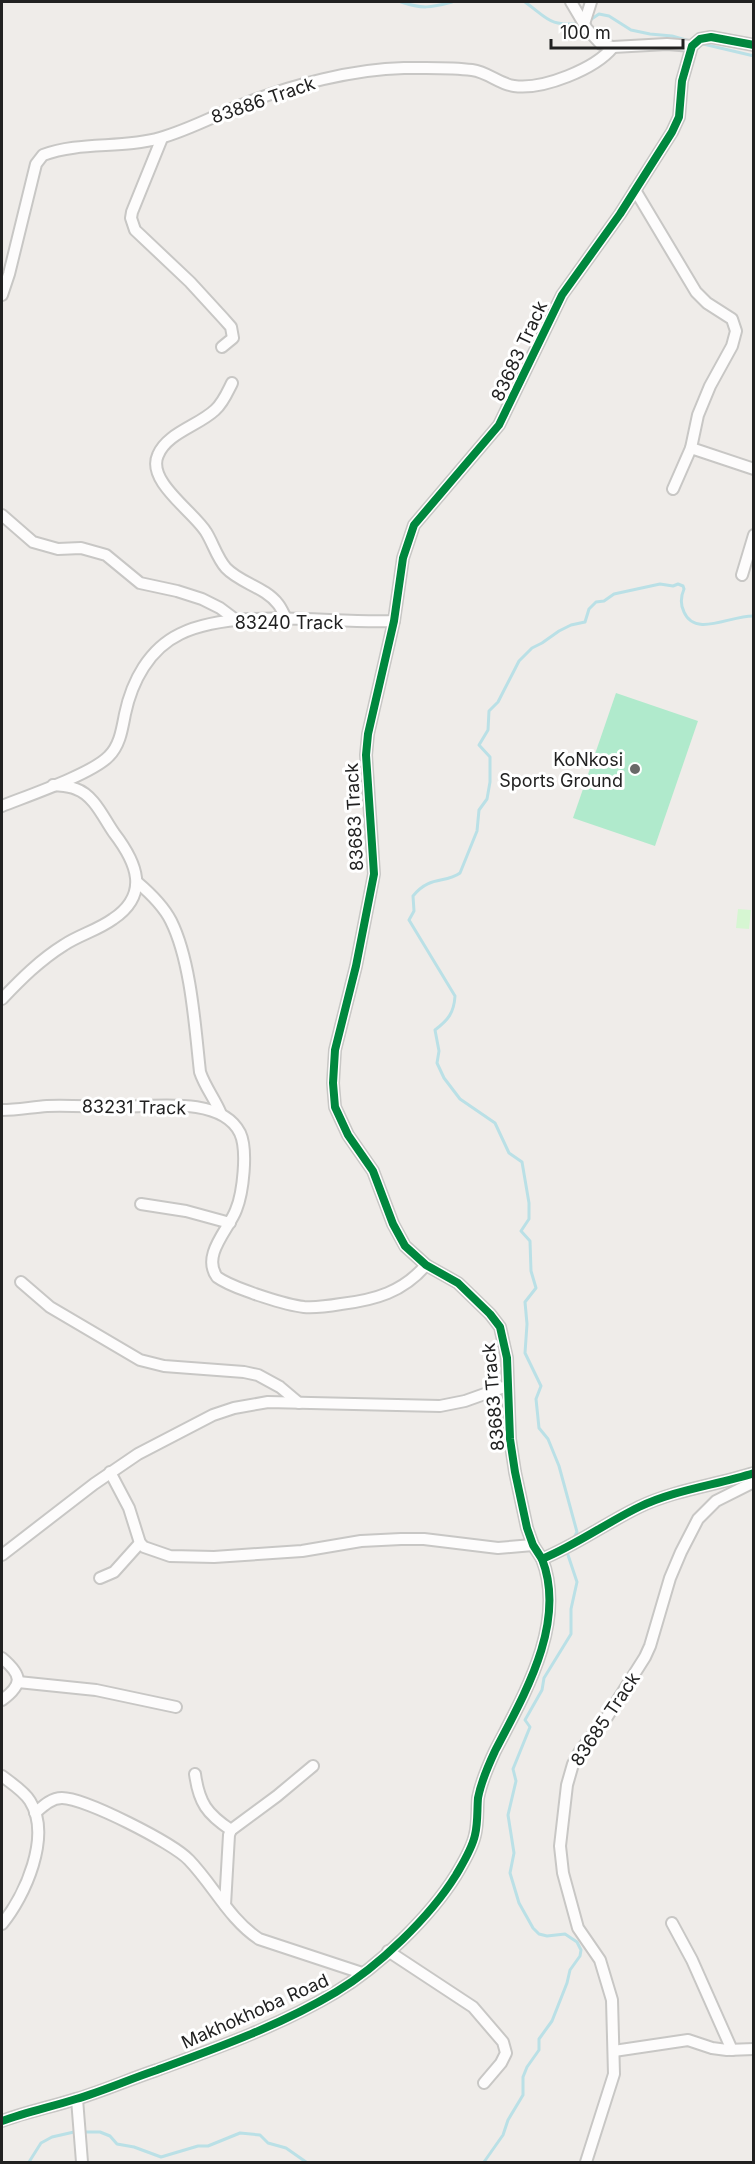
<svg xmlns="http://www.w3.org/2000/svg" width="755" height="2164" font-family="Inter,sans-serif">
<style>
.park{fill:#d6f6d2}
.pitch{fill:#b0eacc}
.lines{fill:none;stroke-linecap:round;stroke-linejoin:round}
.stream{stroke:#bae0e6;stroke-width:3}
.minor-casing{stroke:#c8c7c5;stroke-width:14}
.minor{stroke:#fdfcfc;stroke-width:10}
.cycleway-casing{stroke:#fff;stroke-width:11}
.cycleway{stroke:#00873e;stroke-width:8}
.poi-dot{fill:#696867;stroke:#fff;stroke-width:2}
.labels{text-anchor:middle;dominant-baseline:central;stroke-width:6;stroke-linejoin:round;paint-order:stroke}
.street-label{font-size:18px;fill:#212121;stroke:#fff}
.poi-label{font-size:18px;fill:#212121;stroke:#fff;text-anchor:end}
</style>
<rect width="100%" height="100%" fill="#efece9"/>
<polygon class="park" points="738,909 751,910 749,929 736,928"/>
<polygon class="pitch" points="616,693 698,721 655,846 573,818"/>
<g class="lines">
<g class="stream">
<path d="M 401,2 C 422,9 430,8 452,2"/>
<path d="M 525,2 C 551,21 547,25 582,24"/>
<polyline points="590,20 599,14 609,16 631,30 650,34 672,36 693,42"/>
<polyline points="699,43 754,56"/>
<path d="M 573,1540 L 577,1532 L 559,1466 L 548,1439 L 539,1428 L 536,1399 L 541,1386 L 525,1353 L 527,1324 L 525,1302 L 536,1288 L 531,1271 L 530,1241 L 521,1231 L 529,1219 L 529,1203 L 522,1162 L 509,1153 L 495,1123 L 460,1099 L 444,1078 L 437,1063 L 439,1051 L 435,1030 C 448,1020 454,1013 455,996 L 409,920 L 414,911 L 413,896 C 430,875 445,884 460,873 L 477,831 L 479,810 L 487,799 L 490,782 L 490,757 L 479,745 L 488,730 L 489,711 L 498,702 L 519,661 L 532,648 L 542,643 L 559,631 L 571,625 L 585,622 L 589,609 L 596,602 L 604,601 L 614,594 L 660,584 L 673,586 L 678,584 L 683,586 L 684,589 C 681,596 680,604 684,612 C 695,638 731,615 754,616"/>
<polyline points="29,2162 41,2143 52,2137 74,2132 100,2132 110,2136 117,2144 134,2147 161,2157 198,2146 208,2146 240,2133 260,2135 268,2143 286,2148 306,2162"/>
<polyline points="484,2162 503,2135 508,2120 523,2095 523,2077 527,2067 539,2050 539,2039 552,2021 567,1983 570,1970 580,1956 581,1950 577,1942 565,1934 547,1936 539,1934 533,1928 519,1903 510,1873 514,1853 508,1815 516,1781 513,1769 530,1727 525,1720 542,1690 544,1678 571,1634 571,1609 577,1582 567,1552"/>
</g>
<g class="minor-casing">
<g id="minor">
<polyline points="571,2 587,29 601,44 613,47 667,44 692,46"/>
<polyline points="584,24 591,2"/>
<polyline points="162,138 132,212 131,218 135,230 190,282 223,318 231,327 233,338 222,347"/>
<polyline points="635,190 696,292 707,303 732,319 736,331 732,346 710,386 698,415 691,448 673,489"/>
<path d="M 2,295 L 9,274 L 36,164 L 43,155 C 80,141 122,149 160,138 C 189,130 216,115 244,104 C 291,85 354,69 404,68 C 426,68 450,67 472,70 C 488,72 499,84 514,86 C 543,90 595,69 613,47"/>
<path d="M 232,383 C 227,393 223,403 215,410 C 198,426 167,433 158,455 C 146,481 194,512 206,532 C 213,543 217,558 226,568 C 240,583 265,587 278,604 C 282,609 284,615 287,620"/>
<polyline points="691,448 754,469"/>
<polyline points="2,515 33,542 58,549 81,548 106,555 140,583 177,591 202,599 220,608 236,620"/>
<polyline points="742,575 754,535"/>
<path d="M 2,806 C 27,796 92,774 109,756 C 120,745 122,729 125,714 C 132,681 149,649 180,634 C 236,607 331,624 394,621"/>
<path d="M 137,882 C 150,893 163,905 171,921 C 191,961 195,1027 200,1072 C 205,1087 215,1099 221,1114"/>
<path d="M 2,999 C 21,979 40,960 64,945 C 79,935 98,930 113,919 C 150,894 137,863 114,833 C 104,819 94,795 76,789 C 69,786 61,786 53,785"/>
<path d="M 2,1110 C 17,1110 32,1107 47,1106 C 70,1105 93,1107 116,1107 C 151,1107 221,1095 240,1133 C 248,1150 243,1193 236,1210 C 229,1229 201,1255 217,1277 C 228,1285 242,1289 255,1294 C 271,1299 287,1305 304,1307 C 316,1308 329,1306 341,1304 C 375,1300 403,1292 426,1265"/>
<polyline points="141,1204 186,1211 230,1223"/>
<polyline points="21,1282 50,1307 140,1360 164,1366 244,1372 258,1375 280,1387 299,1403"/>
<polyline points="110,1472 129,1508 140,1543 144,1547 170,1556 214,1557 302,1551 361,1541 401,1539 424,1539 498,1548 533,1545"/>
<polyline points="2,1555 94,1484 138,1454 213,1415 234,1408 268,1402 440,1406 465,1401 507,1386"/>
<polyline points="542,1559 533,1545 527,1528 515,1472 510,1439 507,1358 500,1327 490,1314 458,1283 426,1265 405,1246 393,1224 373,1171 348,1135 335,1107 333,1083 335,1050 356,966 374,874 366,755 368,734 394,621 403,558 414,525 499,425 562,295 620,214 672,132 679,117 682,81 692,46 700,39 711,37 754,45"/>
<polyline points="100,1578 114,1572 140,1543"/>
<path d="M 2,1658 C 22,1675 24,1684 2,1700"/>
<polyline points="18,1682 96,1690 176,1707"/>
<path d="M 195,1774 C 199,1803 207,1814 231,1830"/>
<path d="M 2,1776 C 11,1783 24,1791 30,1801 C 52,1836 25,1896 2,1924"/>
<path d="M 35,1813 C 43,1806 51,1798 62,1798 C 85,1798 173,1843 189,1860 C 214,1886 229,1919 259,1939 L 362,1973"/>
<polyline points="225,1905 229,1835 231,1830 277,1796 313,1766"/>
<polyline points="672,1923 692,1960 732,2050"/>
<polyline points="388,1951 473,2007 503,2042 506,2053 501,2063 484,2083"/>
<polyline points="614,2051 688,2040 712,2048 727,2050 754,2049"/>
<polyline points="77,2099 82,2162"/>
<path d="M 2,2121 C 26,2112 51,2107 76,2099 C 103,2091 130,2079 157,2070 C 217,2048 281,2025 336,1992 C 378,1967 430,1917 456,1875 C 463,1863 472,1849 475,1835 C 478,1823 477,1810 478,1798 C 481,1782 488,1766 495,1751 C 524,1695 567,1623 542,1559 C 576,1545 606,1523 639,1507 C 674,1490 716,1485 754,1473"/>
<polyline points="586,2162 614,2074 612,2000 600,1960 578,1928 563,1873 560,1846 567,1785 573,1764 580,1751 607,1717 645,1657 650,1646 670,1578 681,1552 698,1519 716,1501 754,1482"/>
</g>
</g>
<use href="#minor" class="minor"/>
<g class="cycleway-casing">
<g id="cycleway">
<polyline points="542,1559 533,1545 527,1528 515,1472 510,1439 507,1358 500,1327 490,1314 458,1283 426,1265 405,1246 393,1224 373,1171 348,1135 335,1107 333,1083 335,1050 356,966 374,874 366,755 368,734 394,621 403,558 414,525 499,425 562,295 620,214 672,132 679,117 682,81 692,46 700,39 711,37 754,45"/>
<path d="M 2,2121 C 26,2112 51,2107 76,2099 C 103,2091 130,2079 157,2070 C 217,2048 281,2025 336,1992 C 378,1967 430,1917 456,1875 C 463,1863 472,1849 475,1835 C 478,1823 477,1810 478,1798 C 481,1782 488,1766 495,1751 C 524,1695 567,1623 542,1559 C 576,1545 606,1523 639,1507 C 674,1490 716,1485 754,1473"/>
</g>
</g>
<use href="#cycleway" class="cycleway"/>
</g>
<circle class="poi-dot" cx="635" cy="769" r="6"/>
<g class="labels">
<g class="street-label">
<text transform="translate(263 100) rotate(-19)">83886 Track</text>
<text transform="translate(519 351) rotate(-65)">83683 Track</text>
<text x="289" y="622">83240 Track</text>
<text transform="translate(354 817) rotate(-93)">83683 Track</text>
<text transform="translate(134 1107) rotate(1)">83231 Track</text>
<text transform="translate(493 1397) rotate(-95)">83683 Track</text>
<text transform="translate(605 1719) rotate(-56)">83685 Track</text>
<text transform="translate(255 2011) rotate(-24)">Makhokhoba Road</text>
</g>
<g class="poi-label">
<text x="623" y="759">KoNkosi<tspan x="623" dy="21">Sports Ground</tspan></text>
</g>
</g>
<rect width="755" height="2164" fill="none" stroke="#212121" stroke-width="6"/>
<path d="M551 39v9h132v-9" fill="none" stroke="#212121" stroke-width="3"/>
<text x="560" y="39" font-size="18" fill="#212121" stroke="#ffffff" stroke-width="4.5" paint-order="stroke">100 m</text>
</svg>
